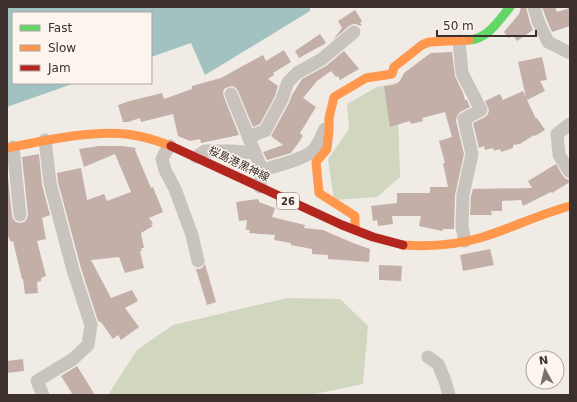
<svg xmlns="http://www.w3.org/2000/svg" width="577" height="402" font-family="'DejaVu Sans','Noto Sans JP',sans-serif">
<style>
.green{fill:#d1d6bf}
.water{fill:#a1c2c1}
.building{fill:#c3afa7}
.lines{fill:none;stroke-linecap:round;stroke-linejoin:round}
.street{stroke:#c9c3be;stroke-width:13}
.fast{stroke:#63d668;stroke-width:9}
.slow{stroke:#ff974d;stroke-width:9}
.jam{stroke:#b3261e;stroke-width:9}
.labels{text-anchor:middle;dominant-baseline:central;stroke-width:3;stroke-linejoin:round;paint-order:stroke}
.shield{fill:#fbf5ee;stroke:#756b66;stroke-width:1}
.shield-label{font-size:10px;font-weight:bold;fill:#3b302b}
.street-label{font-size:11px;fill:#3b302b;stroke:#fbf5ee}
</style>
<rect width="100%" height="100%" fill="#f0ebe5"/>
<g class="green">
<polygon points="397,83 400,177 377,197 334,200 328,159 349,129 347,104 377,87"/>
<polygon points="287,298 340,299 368,326 363,384 310,395 108,395 137,350 173,325"/>
</g>
<polygon class="water" points="7,7 310,7 310,11 205,75 191,43 151,57 151,13 13,13 13,83 75,83 7,107"/>
<g class="building">
<polygon points="521,7 526,7 530,23 533,30 517,41 513,35 509,38 504,32 519,14"/>
<polygon points="542,7 555,7 557,12 570,8 570,26 552,32 546,18"/>
<polygon points="355,10 362,21 360,23 362,25 360,26 356,24 353,24 349,26 333,40 342,28 338,21"/>
<polygon points="320,34 326,43 299,58 295,51"/>
<polygon points="284,50 291,62 273,73 274,75 268,79 278,86 275,96 260,124 253,127 238,91 236,88 232,86 228,87 224,89 223,93 224,97 239,135 201,143 200,139 190,141 178,136 173,114 141,122 140,118 128,122 123,122 118,105 127,102 126,102 162,93 164,99 192,89 192,86 221,78 263,55 266,61"/>
<polygon points="344,51 359,69 340,80 338,76 336,77 331,71 317,81 303,98 316,107 300,133 303,136 300,139 302,138 291,153 267,160 263,152 283,145 271,136 289,103 292,95 302,79 326,66"/>
<polygon points="452,52 455,76 463,93 465,100 467,100 470,107 460,112 457,116 456,121 464,154 455,195 454,229 443,229 442,231 419,226 421,216 392,216 393,224 378,226 377,220 373,221 371,206 397,203 397,193 430,193 430,187 448,187 443,163 445,163 439,141 452,137 445,112 422,118 423,121 411,124 410,121 390,127 384,86 394,85 399,82 402,77 404,73 428,55 431,53"/>
<polygon points="542,57 547,80 540,81 545,91 527,100 536,119 537,118 545,130 535,136 534,135 520,144 513,145 513,148 501,152 500,149 494,151 493,148 485,150 484,146 479,148 473,123 485,117 488,114 489,110 485,101 500,94 503,100 523,91 526,97 518,62"/>
<polygon points="99,146 123,146 136,148 135,150 151,188 153,187 163,212 149,218 153,223 151,224 153,226 141,233 144,248 141,248 142,251 140,251 144,268 125,273 119,257 91,260 111,298 132,290 138,301 125,308 139,327 121,340 118,335 113,339 101,322 99,322 97,318 81,268 58,182 57,173 81,168 87,200 104,194 107,201 131,192 115,154 84,167 79,149"/>
<polygon points="39,154 42,185 50,215 42,218 46,239 37,241 46,276 41,278 41,281 37,282 38,293 25,294 23,279 22,279 13,241 11,242 7,234 7,167 12,216 13,219 16,222 21,223 24,222 27,219 28,214 22,157"/>
<polygon points="556,164 563,176 566,179 569,180 570,182 552,193 551,192 523,206 521,200 502,201 502,211 491,211 492,215 470,215 471,196 473,189 532,188 528,181"/>
<polygon points="257,199 259,200 259,202 275,208 272,217 305,225 304,228 323,230 353,243 370,249 369,262 328,259 328,255 312,254 312,249 291,245 291,243 274,240 275,235 249,233 250,230 246,230 247,220 239,221 236,202"/>
<polygon points="490,249 494,265 463,271 460,255"/>
<polygon points="205,264 216,302 207,305 196,269 200,269 203,267"/>
<polygon points="379,265 402,266 401,281 379,280"/>
<polygon points="23,359 24,371 7,373 7,361"/>
<polygon points="77,366 95,395 73,395 61,376"/>
</g>
<g class="lines">
<g class="street">
<polyline points="534,7 538,21 548,42 570,53"/>
<polyline points="459,41 462,73 481,110 464,119 472,154 463,195 462,227 465,241"/>
<polyline points="231,94 262,170"/>
<polyline points="570,124 557,134 559,155 570,172"/>
<polyline points="249,139 258,133 265,131 282,99 288,82 297,73 322,59 354,32"/>
<polyline points="170,146 165,153 162,159 165,170 175,189 192,235 198,261"/>
<polyline points="13,147 20,215"/>
<polyline points="196,157 205,151 233,151 255,153"/>
<path d="M 260,187 L 262,170 C 276,166 298,161 310,153 C 318,148 321,137 325,129"/>
<polyline points="428,357 438,364 445,381 449,395"/>
<polyline points="43,395 37,381 73,359 88,345 91,325 73,270 50,183 45,140"/>
</g>
<path class="fast" d="M 469,40 C 488,39 499,20 510,7"/>
<g class="slow">
<path d="M 7,148 C 43,141 89,130 126,134 C 142,136 156,140 171,146"/>
<polyline points="355,230 355,216 319,193 316,162 327,149 329,130 329,118 334,97 366,78 392,74 394,67 422,45 429,42 469,40"/>
<path d="M 403,245 C 430,247 457,245 483,237 C 512,228 540,214 570,206"/>
</g>
<polyline class="jam" points="171,146 342,225 373,237 403,245"/>
</g>
<g class="labels">
<rect class="shield" x="277" y="193" width="22" height="16" rx="3"/>
<g class="shield-label">
<text x="288" y="201">26</text>
</g>
<g class="street-label">
<text transform="translate(239 164) rotate(26)">桜島港黒神線</text>
</g>
</g>
<rect width="577" height="402" fill="none" stroke="#3b302b" stroke-width="16"/>
<rect x="12" y="12" width="140" height="72" fill="#fbf5ee" stroke="#aea6a0"/>
<rect x="20" y="25" width="20" height="6" fill="#63d668" stroke="#aea6a0"/>
<text x="48" y="32" font-size="12" fill="#3b302b">Fast</text>
<rect x="20" y="45" width="20" height="6" fill="#ff974d" stroke="#aea6a0"/>
<text x="48" y="52" font-size="12" fill="#3b302b">Slow</text>
<rect x="20" y="65" width="20" height="6" fill="#b3261e" stroke="#aea6a0"/>
<text x="48" y="72" font-size="12" fill="#3b302b">Jam</text>
<g transform="translate(545 370) rotate(352)"><circle r="19" fill="#fbf5ee" stroke="#aea6a0"/>
<path d="M0-3L7 15L0 10L-7 15Z" fill="#7a716c"/>
<text y="-6" font-size="11" font-weight="bold" text-anchor="middle" fill="#3b302b">N</text>
</g>
<path d="M437 30v6h99v-6" fill="none" stroke="#3b302b" stroke-width="2"/>
<text x="443" y="30" font-size="12" fill="#3b302b" stroke="#fbf5ee" stroke-width="3" paint-order="stroke">50 m</text>
</svg>
